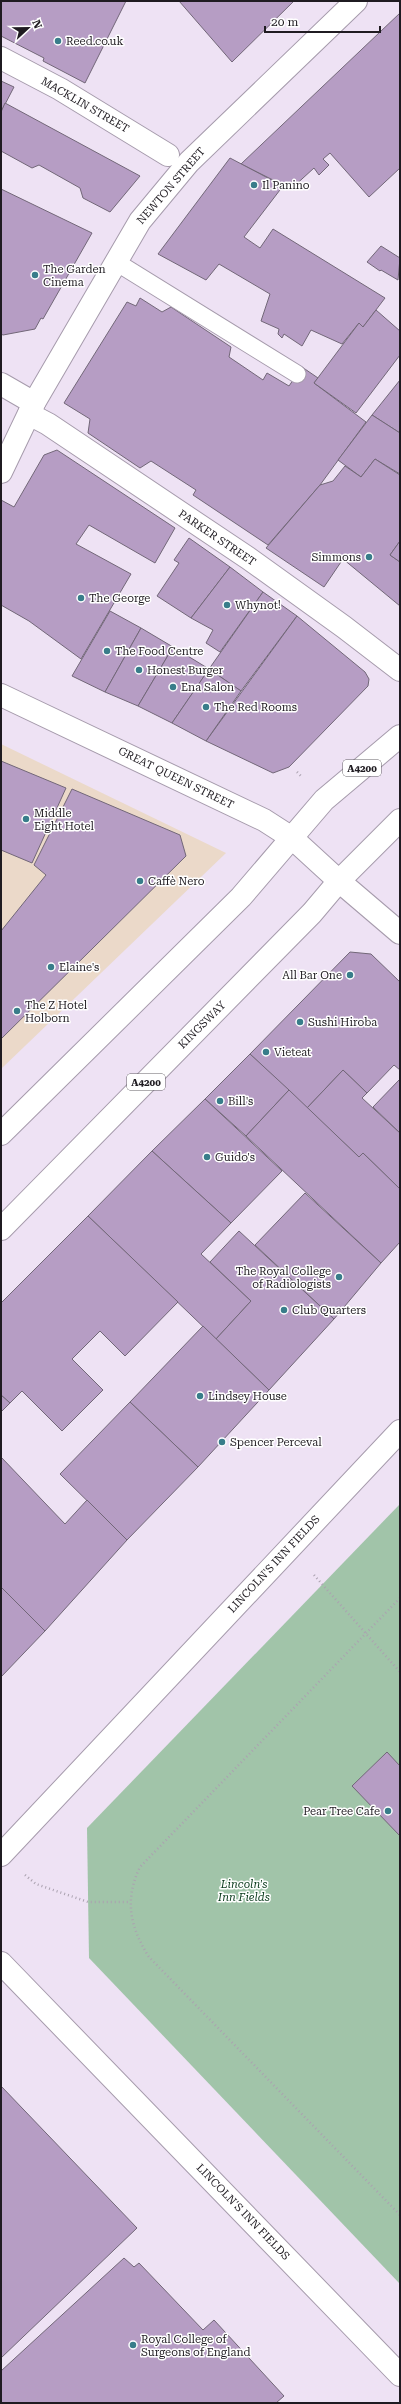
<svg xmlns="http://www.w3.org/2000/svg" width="401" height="2404" font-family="'Roboto Serif',serif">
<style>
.commercial{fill:#ebd9c9}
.green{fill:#a1c4a9}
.building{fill:#b69dc4;stroke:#726778}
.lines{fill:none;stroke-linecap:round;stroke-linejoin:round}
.service-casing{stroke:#a69bac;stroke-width:19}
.pedestrian-casing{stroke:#a69bac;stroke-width:24}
.minor-casing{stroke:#a69bac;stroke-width:24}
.secondary-casing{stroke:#a69bac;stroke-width:24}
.primary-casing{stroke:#a69bac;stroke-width:24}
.path{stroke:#aba2b0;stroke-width:2.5;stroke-dasharray:1 3;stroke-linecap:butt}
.service{stroke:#fff;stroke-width:17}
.pedestrian{stroke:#fff;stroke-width:22}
.minor{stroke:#fff;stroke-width:22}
.secondary{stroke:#fff;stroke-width:22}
.primary{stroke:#fff;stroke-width:22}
.poi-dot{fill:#387d8a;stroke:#fff;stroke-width:1.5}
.labels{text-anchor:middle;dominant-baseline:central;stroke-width:3;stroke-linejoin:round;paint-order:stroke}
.shield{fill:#fff;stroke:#625f64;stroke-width:1}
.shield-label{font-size:10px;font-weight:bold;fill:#1f1b21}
.poi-label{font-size:11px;fill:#1f1b21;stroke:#fff;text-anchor:start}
.street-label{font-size:11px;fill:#1f1b21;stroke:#fff}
.park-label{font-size:11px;font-style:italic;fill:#093a1b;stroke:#fff}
</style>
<rect width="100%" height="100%" fill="#eee2f4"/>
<polygon class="commercial" points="1,744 226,853 1,1069"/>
<polygon class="green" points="400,1504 400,2284 89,1958 87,1828"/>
<g class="building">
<polygon points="1,1 126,1 85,83 43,61 44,58 1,36"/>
<polygon points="179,1 294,1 232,62"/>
<polygon points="400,13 400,168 369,197 330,153 323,159 329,165 319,175 314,168 291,189 241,164"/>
<polygon points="1,81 14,87 1,112"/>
<polygon points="5,103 140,176 110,212 83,198 80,188 39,165 32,168 1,151 1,112"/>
<polygon points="230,158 283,186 244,237 260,248 273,229 385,298 363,327 359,323 342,344 311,330 302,346 284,334 282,338 278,334 279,329 261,321 270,294 219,264 206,280 158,254"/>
<polygon points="1,189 92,233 43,319 41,318 35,329 3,335 1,334"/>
<polygon points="381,246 400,258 398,280 381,270 380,271 367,262"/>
<polygon points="140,298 162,312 171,307 231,347 229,357 263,380 267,373 289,386 302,367 318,378 314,383 366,422 320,485 268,545 193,495 196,490 151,461 140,468 88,433 90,419 64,403 127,302 136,306"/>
<polygon points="376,310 400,331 400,355 356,413 314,383 359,323 363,327"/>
<polygon points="400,380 400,433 372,415"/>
<polygon points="372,415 400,433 400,474 375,459 361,477 338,460"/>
<polygon points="57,450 175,528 155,563 89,525 76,544 131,574 81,659 29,621 1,605 1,500 14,507 44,455"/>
<polygon points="375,459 400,475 400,541 390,555 400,562 400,606 343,559 324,587 266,548 320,485 333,481 345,466 361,477"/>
<polygon points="189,538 230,567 191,618 157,596 179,563 174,560"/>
<polygon points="400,541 400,562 390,555"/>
<polygon points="230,567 263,592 220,652 206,643 213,630 191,618"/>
<polygon points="263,592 297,616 241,691 209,669"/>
<polygon points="110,611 141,628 105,692 72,676"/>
<polygon points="297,616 365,672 369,679 368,686 289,767 273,773 206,741"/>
<polygon points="141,628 173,647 138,706 105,692"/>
<polygon points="173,647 209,669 172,723 138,706"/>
<polygon points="209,669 241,691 206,741 172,723"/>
<polygon points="1,761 66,788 32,863 1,850"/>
<polygon points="72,789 180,835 186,856 1,1039 1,931 46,875 34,865"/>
<polygon points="350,952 371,954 400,982 400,1070 394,1065 367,1093 343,1070 307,1108 250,1054"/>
<polygon points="250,1054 289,1090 246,1136 205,1099"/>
<polygon points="343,1070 367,1093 362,1098 400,1133 400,1189 363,1153 359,1157 307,1108"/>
<polygon points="400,1079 400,1133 373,1107"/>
<polygon points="289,1090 359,1157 363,1153 400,1189 400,1242 381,1263 246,1136"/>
<polygon points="205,1099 282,1171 231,1223 152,1151"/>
<polygon points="152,1151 231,1223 201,1254 251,1301 216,1339 88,1216"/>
<polygon points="305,1193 381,1263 334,1319 255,1245"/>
<polygon points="88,1216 178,1302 125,1356 100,1331 72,1359 103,1390 62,1431 22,1391 10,1403 1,1395 1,1303"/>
<polygon points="239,1231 334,1319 269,1390 216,1339 251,1301 210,1262"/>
<polygon points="203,1326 269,1390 198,1467 130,1402"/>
<polygon points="1,1395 10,1403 1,1412"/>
<polygon points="130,1402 198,1467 127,1540 60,1474"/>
<polygon points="1,1457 65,1524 87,1500 127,1540 45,1631 1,1587"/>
<polygon points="1,1587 45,1631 1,1677"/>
<polygon points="387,1752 400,1766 400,1836 352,1786"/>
<polygon points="1,2086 137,2228 1,2358"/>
<polygon points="124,2258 134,2267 139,2263 203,2330 214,2320 284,2396 276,2403 1,2403 1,2371"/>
</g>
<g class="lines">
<g class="service-casing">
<polyline id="service" points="116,262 297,374"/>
</g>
<g class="pedestrian-casing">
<polyline id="pedestrian" points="1,58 60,89 168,155"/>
</g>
<g class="minor-casing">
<g id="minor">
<polyline points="1,384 34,403"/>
<polyline points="29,414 48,424 248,558 344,627 400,670"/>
<polyline points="1,472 34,403 140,221 189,162 356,1"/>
<polyline points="339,881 400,933"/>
<polyline points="1,1855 400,1431"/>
<polyline points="1,1963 400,2375"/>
</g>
</g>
<g class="secondary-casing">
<polyline id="secondary" points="1,695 264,820 292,838 339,881"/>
</g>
<g class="primary-casing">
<g id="primary">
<polyline points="1,1134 241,897 324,800 400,736"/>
<polyline points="1,1229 312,913 339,881 400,820"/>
</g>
</g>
<g class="path">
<polyline points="297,772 302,777"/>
<polyline points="314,1575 400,1672"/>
<path d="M 400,1598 L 140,1867 C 124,1900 130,1927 149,1957 L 400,2215"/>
<polyline points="25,1875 36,1884 88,1902 130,1902"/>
</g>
<use href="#service" class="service"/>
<use href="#pedestrian" class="pedestrian"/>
<use href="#minor" class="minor"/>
<use href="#secondary" class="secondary"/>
<use href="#primary" class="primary"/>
</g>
<g class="poi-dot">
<circle cx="58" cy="41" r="4"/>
<circle cx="254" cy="185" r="4"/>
<circle cx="35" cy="275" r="4"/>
<circle cx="369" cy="557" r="4"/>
<circle cx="81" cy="598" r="4"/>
<circle cx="227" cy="605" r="4"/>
<circle cx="107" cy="651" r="4"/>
<circle cx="139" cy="670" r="4"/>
<circle cx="173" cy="687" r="4"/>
<circle cx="206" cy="707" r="4"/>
<circle cx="26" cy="819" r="4"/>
<circle cx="140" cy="881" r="4"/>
<circle cx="51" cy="967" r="4"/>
<circle cx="350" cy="975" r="4"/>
<circle cx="17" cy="1011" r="4"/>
<circle cx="300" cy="1022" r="4"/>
<circle cx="266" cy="1052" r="4"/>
<circle cx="220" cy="1101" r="4"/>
<circle cx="207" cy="1157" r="4"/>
<circle cx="339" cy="1277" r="4"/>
<circle cx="284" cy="1310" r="4"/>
<circle cx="200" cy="1396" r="4"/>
<circle cx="222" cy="1442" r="4"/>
<circle cx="388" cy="1811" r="4"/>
<circle cx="133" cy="2345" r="4"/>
</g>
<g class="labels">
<g class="shield">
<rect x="343" y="760" width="38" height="16" rx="3"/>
<rect x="127" y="1074" width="38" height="16" rx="3"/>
</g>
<g class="shield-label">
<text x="362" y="768">A4200</text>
<text x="146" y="1082">A4200</text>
</g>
<g class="poi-label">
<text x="66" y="41">Reed.co.uk</text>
<text x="262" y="185">Il Panino</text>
<text x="43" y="269">The Garden<tspan x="43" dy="13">Cinema</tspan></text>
<text x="361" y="557" text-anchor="end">Simmons</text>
<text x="89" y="598">The George</text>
<text x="235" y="605">Whynot!</text>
<text x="115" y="651">The Food Centre</text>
<text x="147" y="670">Honest Burger</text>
<text x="181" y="687">Ena Salon</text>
<text x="214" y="707">The Red Rooms</text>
<text x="34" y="813">Middle<tspan x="34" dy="13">Eight Hotel</tspan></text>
<text x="148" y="881">Caffè Nero</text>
<text x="59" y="967">Elaine's</text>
<text x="342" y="975" text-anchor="end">All Bar One</text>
<text x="25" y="1005">The Z Hotel<tspan x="25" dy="13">Holborn</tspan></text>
<text x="308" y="1022">Sushi Hiroba</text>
<text x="274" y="1052">Vieteat</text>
<text x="228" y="1101">Bill's</text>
<text x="215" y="1157">Guido's</text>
<text x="331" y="1271" text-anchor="end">The Royal College<tspan x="331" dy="13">of Radiologists</tspan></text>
<text x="292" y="1310">Club Quarters</text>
<text x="208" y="1396">Lindsey House</text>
<text x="230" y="1442">Spencer Perceval</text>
<text x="380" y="1811" text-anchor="end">Pear Tree Cafe</text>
<text x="141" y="2339">Royal College of<tspan x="141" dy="13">Surgeons of England</tspan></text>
</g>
<g class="street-label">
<text transform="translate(85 105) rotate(30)">MACKLIN STREET</text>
<text transform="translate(171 186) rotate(-49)">NEWTON STREET</text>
<text transform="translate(217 538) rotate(34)">PARKER STREET</text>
<text transform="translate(176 778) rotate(26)">GREAT QUEEN STREET</text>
<text transform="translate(202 1025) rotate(-45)">KINGSWAY</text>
<text transform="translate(274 1564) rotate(-47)">LINCOLN'S INN FIELDS</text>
<text transform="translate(243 2212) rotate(46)">LINCOLN'S INN FIELDS</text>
</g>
<g class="park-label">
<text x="244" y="1884">Lincoln's<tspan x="244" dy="13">Inn Fields</tspan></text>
</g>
</g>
<rect width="401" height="2404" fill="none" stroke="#1f1b21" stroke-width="4"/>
<g transform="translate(28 28) rotate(68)" stroke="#ffffff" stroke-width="3" paint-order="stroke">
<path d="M0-3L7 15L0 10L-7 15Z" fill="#1f1b21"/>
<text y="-6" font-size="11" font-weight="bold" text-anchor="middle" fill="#1f1b21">N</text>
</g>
<path d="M265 26v6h115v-6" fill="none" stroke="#1f1b21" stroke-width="2"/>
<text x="271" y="26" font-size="12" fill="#1f1b21" stroke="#ffffff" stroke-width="3" paint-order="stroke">20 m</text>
</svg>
